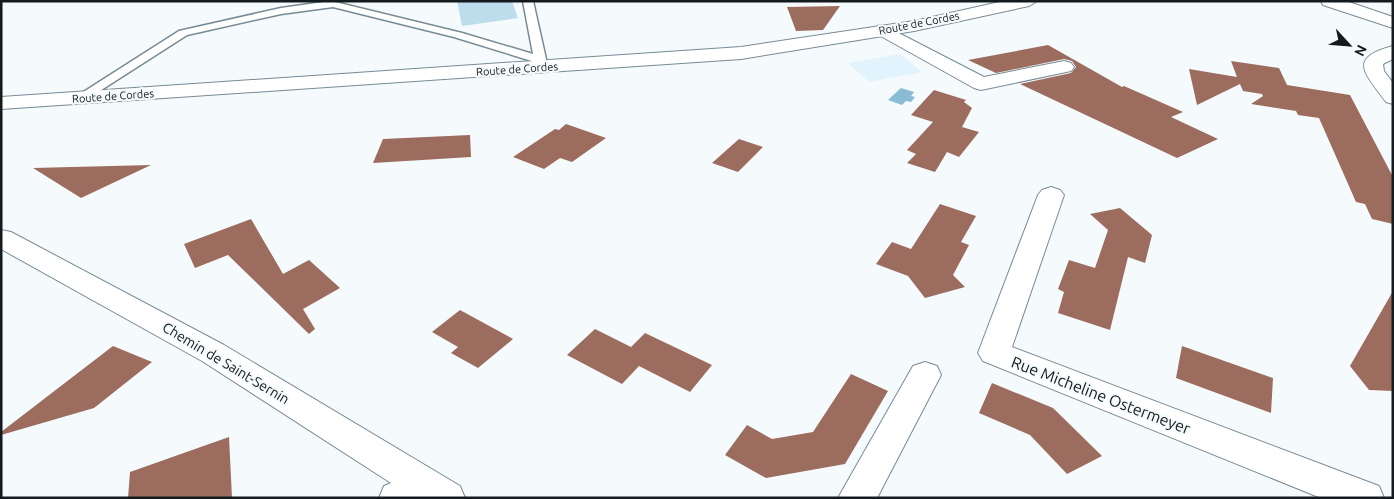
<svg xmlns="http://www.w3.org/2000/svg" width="1394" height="499" font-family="Ubuntu,sans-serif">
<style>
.built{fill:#e1f3fc}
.green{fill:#bddded}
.water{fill:#88bcd5}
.building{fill:#9c6c5e}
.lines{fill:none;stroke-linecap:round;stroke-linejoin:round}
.service-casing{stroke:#778b95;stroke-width:3}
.minor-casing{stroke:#778b95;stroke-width:2}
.primary-casing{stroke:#778b95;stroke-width:2}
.service{fill:#fff;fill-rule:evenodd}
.minor{fill:#fff;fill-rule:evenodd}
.primary{fill:#fff;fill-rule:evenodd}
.labels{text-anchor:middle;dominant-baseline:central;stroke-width:4.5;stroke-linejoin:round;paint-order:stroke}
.far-street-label{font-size:11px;fill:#131b1e;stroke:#f5fafc}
.street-label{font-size:14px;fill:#131b1e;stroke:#f5fafc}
.near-street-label{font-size:16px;fill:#131b1e;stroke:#f5fafc}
</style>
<rect width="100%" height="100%" fill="#f5fafc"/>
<polygon class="built" points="900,54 922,72 869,82 848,63"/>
<polygon class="green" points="457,1 512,1 518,18 462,26"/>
<polygon class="water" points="901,88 914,92 911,96 915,97 911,102 906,101 902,105 888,100"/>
<g class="building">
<polygon points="840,6 823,30 796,31 787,7"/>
<polygon points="1048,45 1122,87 1124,86 1183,112 1171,117 1218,139 1177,158 1020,84 1071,73 1076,67 1072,61 1064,59 996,73 968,60"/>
<polygon points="1231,61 1279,68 1287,85 1350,95 1393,177 1393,224 1372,219 1365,204 1356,202 1319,118 1298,115 1296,111 1251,104 1263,96 1262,94 1243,91 1240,84 1197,105 1189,69 1237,77"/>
<polygon points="934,90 966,100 964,102 972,108 962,127 979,132 959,157 947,152 935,172 907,163 916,154 907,150 933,122 911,115"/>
<polygon points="566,124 606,138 572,162 560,158 544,169 513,157 555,129 559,130"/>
<polygon points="470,135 471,157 373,163 383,139"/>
<polygon points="739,139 763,147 738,172 712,163"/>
<polygon points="151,165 81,198 33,168"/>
<polygon points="940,204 976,216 961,242 969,245 953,275 965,287 925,298 908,276 876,264 892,242 911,249"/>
<polygon points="1120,208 1152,235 1145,263 1128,257 1110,330 1058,313 1064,292 1058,289 1069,260 1095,268 1108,230 1090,214"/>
<polygon points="251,219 283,274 309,260 340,288 303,309 315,329 309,334 228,255 195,268 184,244"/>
<polygon points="1393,291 1393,391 1369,390 1350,366"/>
<polygon points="460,310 513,339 478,368 451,353 458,347 432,332"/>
<polygon points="595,329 631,347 645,333 712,365 690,392 639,366 622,384 567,355"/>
<polygon points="113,346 152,362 94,408 1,435 1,432"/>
<polygon points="1182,346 1273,378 1271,413 1176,378"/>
<polygon points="851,374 888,391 845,464 766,478 725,455 747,425 772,439 813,432"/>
<polygon points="992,383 1053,408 1102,456 1067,474 1030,435 979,413"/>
<polygon points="229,437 232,498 128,498 130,472"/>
</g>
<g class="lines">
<g class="service-casing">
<polygon id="service" points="331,1 462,33 533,54 523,1 533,1 548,68 546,70 538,70 535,62 454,37 333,7 281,14 187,35 84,101 80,102 74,98 179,31 281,8"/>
</g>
<g class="minor-casing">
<g id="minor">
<polygon points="1321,1 1346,1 1393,17 1393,28 1323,5"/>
<polygon points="883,25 984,77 1064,61 1071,63 1074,67 1071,71 981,90 974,88 877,34 874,30 877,26"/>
<path d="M 1393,46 L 1393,59 L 1383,64 L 1384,71 L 1393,83 L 1393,104 L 1386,102 C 1366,74 1346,58 1393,46 Z"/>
<polygon points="1051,187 1060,190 1064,195 1012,347 1379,486 1384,498 1321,498 983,361 978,353 1038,195 1042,190"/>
<polygon points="1,230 11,232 224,345 460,486 465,498 379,498 384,486 391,483 202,361 1,249"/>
<polygon points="925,362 937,366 941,375 877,498 838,498 913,366"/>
</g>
</g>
<g class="primary-casing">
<polygon id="primary" points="1004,1 1037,1 1029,6 914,31 741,59 1,109 1,97 741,47 914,21"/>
</g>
<use href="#service" class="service"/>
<use href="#minor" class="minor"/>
<use href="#primary" class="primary"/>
</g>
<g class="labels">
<g class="far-street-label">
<text transform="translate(919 23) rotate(-11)">Route de Cordes</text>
<text transform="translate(517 69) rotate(-4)">Route de Cordes</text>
<text transform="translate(113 96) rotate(-4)">Route de Cordes</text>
</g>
<g class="street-label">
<text transform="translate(226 363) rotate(31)">Chemin de Saint-Sernin</text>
</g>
<g class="near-street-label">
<text transform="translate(1101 395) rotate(21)">Rue Micheline Ostermeyer</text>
</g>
</g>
<rect width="1394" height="499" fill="none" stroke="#131b1e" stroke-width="5"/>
<g transform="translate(1349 45) rotate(116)" stroke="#f5fafc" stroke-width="4" paint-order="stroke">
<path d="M0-4L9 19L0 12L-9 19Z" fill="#131b1e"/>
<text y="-8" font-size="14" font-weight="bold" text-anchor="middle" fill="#131b1e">N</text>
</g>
</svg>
